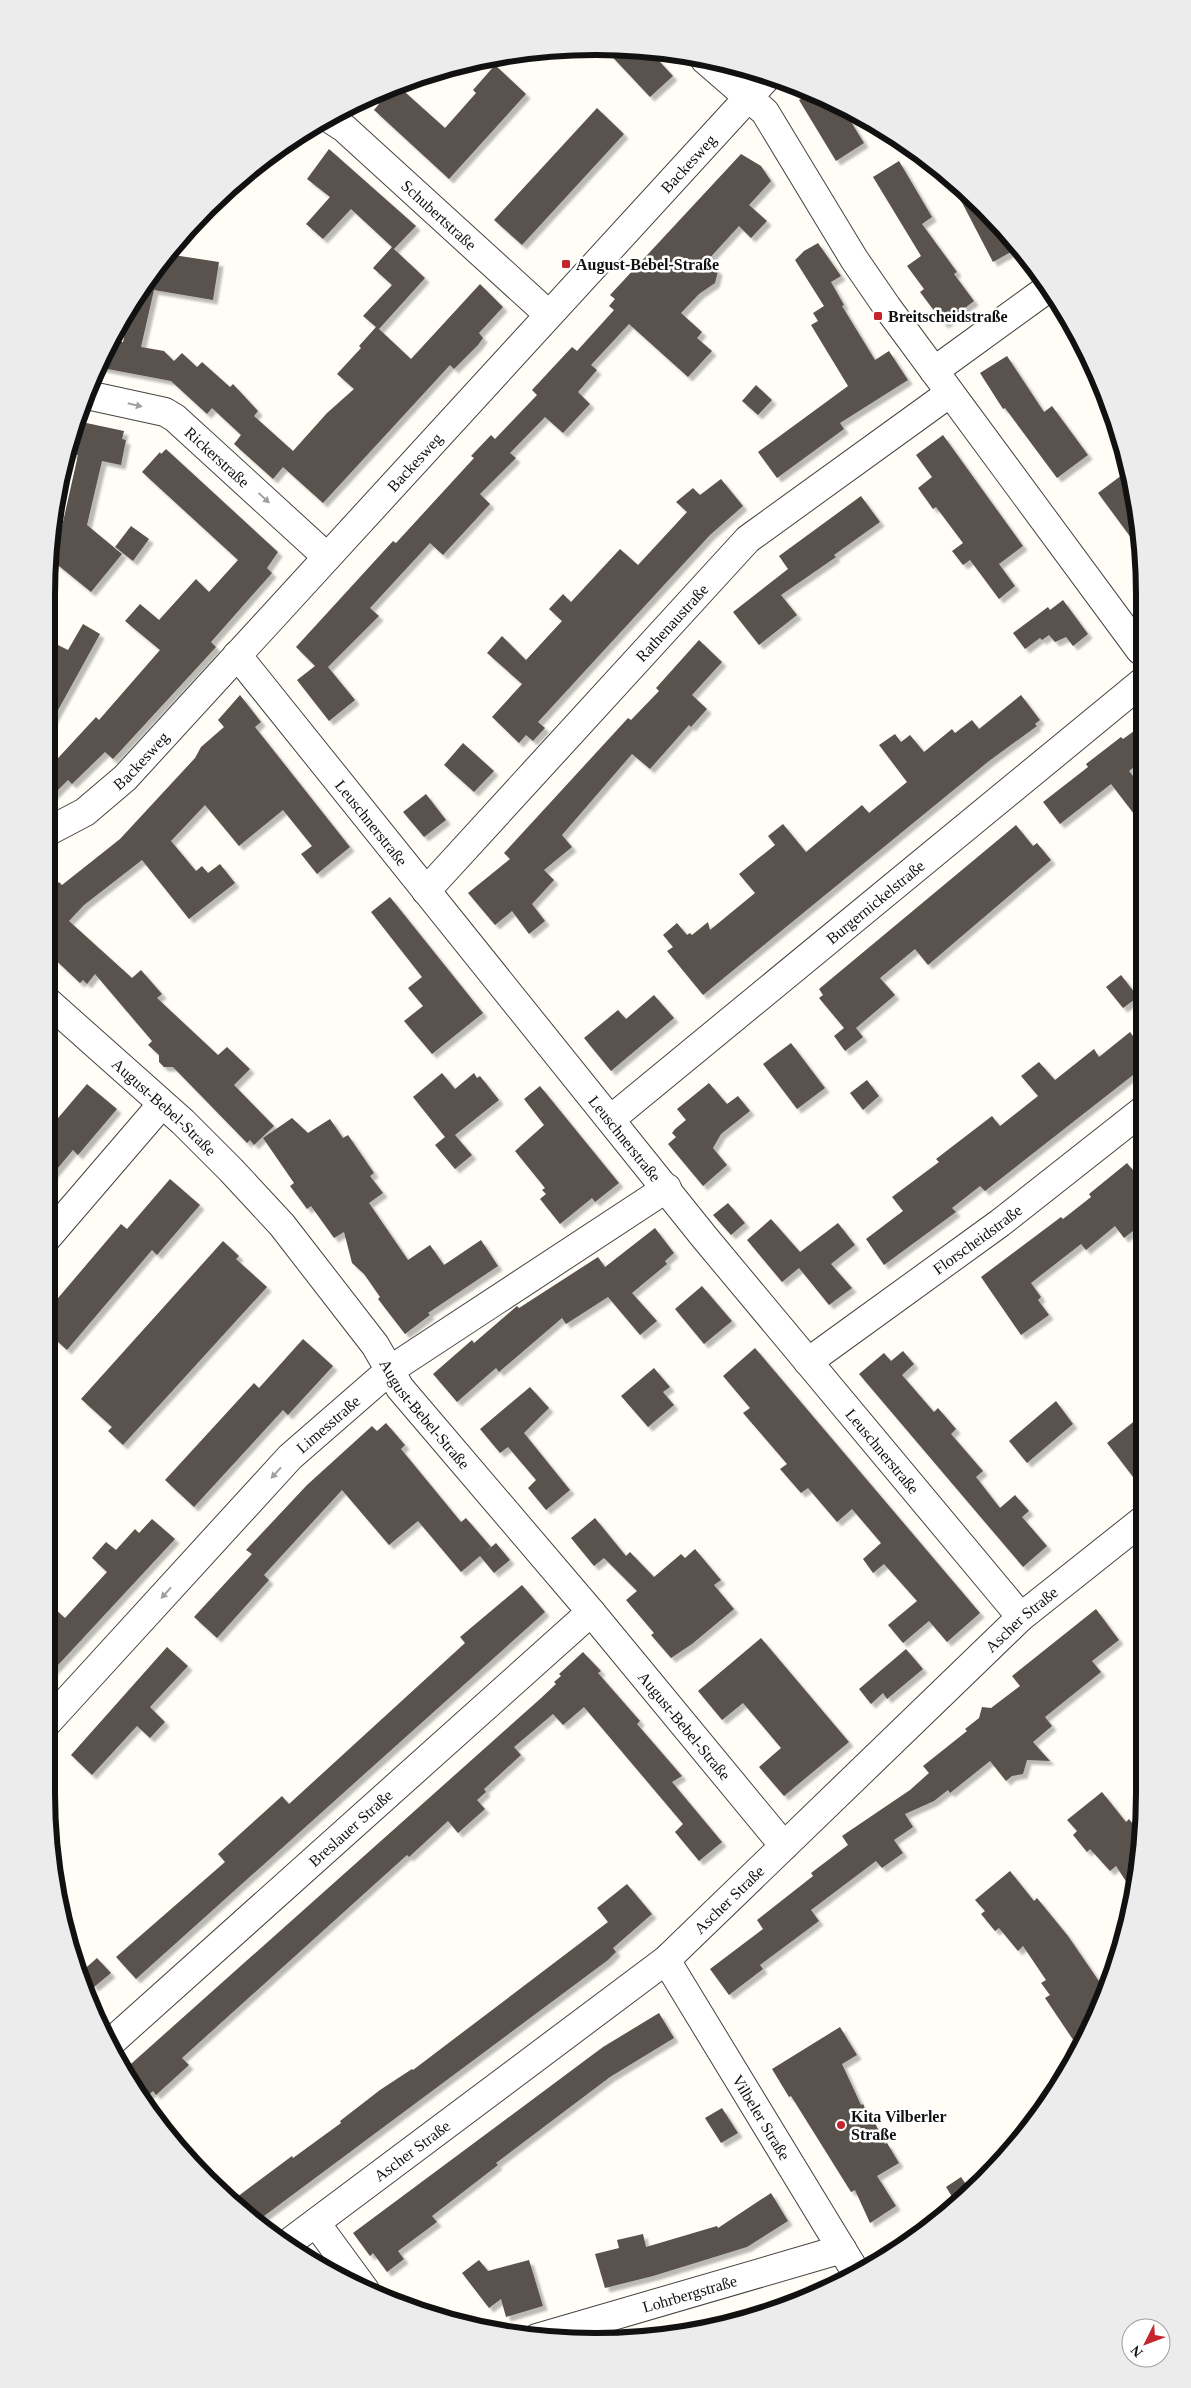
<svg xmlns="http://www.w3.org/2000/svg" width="1191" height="2388" font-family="Georgia,serif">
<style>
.building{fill:#5a524d;filter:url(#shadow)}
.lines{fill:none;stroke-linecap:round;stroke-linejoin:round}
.minor-casing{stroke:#444;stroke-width:30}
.minor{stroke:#fff;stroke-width:28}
.oneway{fill:#a0a0a0}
.poi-dot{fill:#c4262e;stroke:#fff;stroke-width:2}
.labels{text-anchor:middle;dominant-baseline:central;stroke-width:5;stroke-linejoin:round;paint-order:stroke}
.street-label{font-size:16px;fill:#111;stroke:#fff}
.poi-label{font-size:16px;font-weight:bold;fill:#111;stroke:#fff;text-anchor:start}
.rim{fill:none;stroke:#111;stroke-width:6}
</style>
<defs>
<filter id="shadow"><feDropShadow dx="4.5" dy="4.5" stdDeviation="1" flood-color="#0004"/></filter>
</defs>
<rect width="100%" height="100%" fill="#fffdf5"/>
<g class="building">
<polygon points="631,47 649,50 673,76 650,97 604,48"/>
<polygon points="495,65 526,94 449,179 374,110 379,104 371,97 397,85 445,128 476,93 473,90"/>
<polygon points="811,93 840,104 864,143 836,161 799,100"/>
<polygon points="597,108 624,134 522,245 494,220"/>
<polygon points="329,149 416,226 394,249 425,278 379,329 411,359 480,284 503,307 479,333 483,338 478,345 454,369 450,365 323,503 283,467 273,479 234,444 241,435 212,408 207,414 171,381 97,367 111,339 123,342 130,309 160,261 167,254 219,262 213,300 154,290 141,347 164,351 174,361 182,353 197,367 202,362 230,387 233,384 258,411 254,416 293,451 327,413 354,389 337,374 361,348 359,346 376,327 363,316 392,285 373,268 392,247 351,209 323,239 306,224 330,197 307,179"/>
<polygon points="741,154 761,166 771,181 749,205 767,221 751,238 739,226 707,261 718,271 715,283 699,294 681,313 702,332 697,338 712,351 688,377 629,324 591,365 597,370 578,392 590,404 563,433 545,417 510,453 516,458 480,494 490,504 443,555 430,543 370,608 379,616 328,667 355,700 329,721 297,680 315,666 296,647 393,541 396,543 474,458 471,456 491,435 495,439 537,395 532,390 572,347 577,351 614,310 609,306 615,299 610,295"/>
<polygon points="899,161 932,217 922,224 957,272 954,274 974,301 944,324 920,292 924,289 907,266 921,256 873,177"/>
<polygon points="960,190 1018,248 993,262 957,193"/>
<polygon points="818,243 841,276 831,282 844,305 842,306 875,360 889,351 908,380 840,423 844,429 777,478 758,452 848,386 811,325 818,321 813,313 824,306 795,260 804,251"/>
<polygon points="1007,356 1044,412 1052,406 1088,455 1057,478 1005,408 1003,409 980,373"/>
<polygon points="756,385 772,400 758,415 742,401"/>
<polygon points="77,421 124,431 122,439 126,440 121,465 102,461 87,525 122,554 91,592 48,557 52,529 61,531 78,455 65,453"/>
<polygon points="943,435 1023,546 999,564 1015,586 999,599 970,560 963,565 952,551 963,543 936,507 933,509 918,488 932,477 916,455"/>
<polygon points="166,449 278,552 267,568 272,573 211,642 216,647 113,759 105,752 72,784 68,780 47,801 47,770 96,717 99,720 160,650 125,621 140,604 159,620 196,579 209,592 238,560 142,472 160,452 161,454"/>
<polygon points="1126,472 1140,524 1140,550 1098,493"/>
<polygon points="721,479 743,506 710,535 538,722 545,728 533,741 526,735 519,743 492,717 522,684 487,653 502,636 526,660 562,621 549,609 563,594 571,602 620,549 638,565 687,512 676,502 693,488 700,495"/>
<polygon points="861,496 880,522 834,555 836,557 781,595 797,615 759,645 733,612 788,569 779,556"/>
<polygon points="131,526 149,539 133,561 115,547"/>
<polygon points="1063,600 1088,634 1073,646 1066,637 1055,642 1049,635 1042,640 1040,638 1025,649 1013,633 1048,607 1050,610"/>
<polygon points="83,624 100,634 47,730 47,652 53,654 58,645 68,650"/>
<polygon points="699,640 722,662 692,695 707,709 691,727 689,725 650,769 632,754 562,835 572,847 544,870 554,880 532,904 545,921 529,934 512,911 495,925 468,893 510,859 504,853 628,718 631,720 659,691 656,688"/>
<polygon points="240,695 261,722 255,727 350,847 317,874 301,854 312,846 283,810 239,846 205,805 171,841 196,871 202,866 208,873 220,864 235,883 189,919 142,860 84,905 69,921 132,978 141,970 162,994 157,998 218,1055 227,1047 250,1069 234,1085 274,1126 254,1145 250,1140 247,1143 173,1067 164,1067 159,1062 159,1055 148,1045 152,1041 95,974 87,984 83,980 80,983 47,952 47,892 59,882 62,885 120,839 195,758 201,747 224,727 218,720"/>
<polygon points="1021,695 1040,720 1035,724 1037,726 989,761 703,995 667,951 673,947 663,935 677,923 687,935 690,933 692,935 708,922 710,930 755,893 739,874 775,845 768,836 783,824 806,852 862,805 869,813 907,782 879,745 895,734 901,742 910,735 924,752 952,729 955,733 972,720 979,729"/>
<polygon points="1141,726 1141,762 1129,771 1141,786 1141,823 1111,784 1060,824 1043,802 1088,767 1086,764 1121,737 1123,739"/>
<polygon points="463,743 494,771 474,792 444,765"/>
<polygon points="426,794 446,820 424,837 403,812"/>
<polygon points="1016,825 1033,846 1037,843 1051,860 928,965 915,949 880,978 895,995 856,1028 863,1037 845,1051 834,1036 844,1028 819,998 823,995 819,989"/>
<polygon points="390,897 483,1013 432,1054 404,1021 423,1006 408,988 422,977 371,912"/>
<polygon points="1121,975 1138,997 1123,1008 1106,987"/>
<polygon points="654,995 674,1018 611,1071 584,1038 618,1010 626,1019"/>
<polygon points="1130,1032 1141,1047 1142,1068 985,1191 980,1186 952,1208 956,1212 884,1265 866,1239 903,1211 892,1197 939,1162 936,1159 992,1116 1000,1126 1038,1096 1021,1076 1039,1062 1055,1080 1094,1049 1099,1057"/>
<polygon points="791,1043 825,1088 797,1109 763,1064"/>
<polygon points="442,1073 455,1089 474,1073 477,1078 480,1076 499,1100 455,1135 472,1155 455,1169 435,1145 445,1137 413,1097"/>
<polygon points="867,1080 879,1096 863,1110 850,1093"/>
<polygon points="709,1083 727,1104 738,1096 750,1111 721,1134 713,1148 727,1165 703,1186 668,1144 676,1137 672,1133 675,1129 686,1120 677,1109"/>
<polygon points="87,1084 117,1109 78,1155 73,1150 47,1181 47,1131"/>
<polygon points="540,1086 619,1183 595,1202 592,1198 560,1224 540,1199 546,1194 542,1190 545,1188 515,1151 544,1125 524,1099"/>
<polygon points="292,1118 308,1133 330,1119 343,1138 348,1135 374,1173 370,1176 383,1193 369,1203 408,1260 430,1245 444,1265 481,1240 498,1266 428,1313 430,1315 405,1334 378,1299 380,1297 364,1274 352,1263 344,1232 334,1238 311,1206 307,1209 290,1186 294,1183 263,1138"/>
<polygon points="1127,1163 1142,1181 1142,1224 1124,1238 1115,1226 1086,1250 1081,1244 1031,1283 1041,1297 1038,1300 1049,1315 1021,1335 981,1277 1061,1217 1063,1219 1091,1197 1089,1194"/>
<polygon points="170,1179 200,1205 157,1255 152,1250 67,1350 47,1332 47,1311 121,1224 127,1229"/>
<polygon points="728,1203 745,1223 731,1235 713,1215"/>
<polygon points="771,1219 800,1252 838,1223 855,1245 831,1264 852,1288 829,1305 799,1268 782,1282 747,1240"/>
<polygon points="655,1228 674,1253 665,1261 667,1264 632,1293 657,1321 640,1335 608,1297 566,1324 562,1318 499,1372 496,1368 457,1402 433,1374 472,1340 474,1343 517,1306 519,1308 598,1257 605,1267"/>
<polygon points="223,1241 239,1256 236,1259 267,1287 123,1445 108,1431 112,1427 81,1399"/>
<polygon points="702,1286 732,1321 704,1344 675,1309"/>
<polygon points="303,1339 333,1366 288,1415 283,1410 194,1507 165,1480 254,1383 259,1388"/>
<polygon points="755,1348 980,1613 947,1642 929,1621 903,1643 888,1625 917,1601 884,1564 873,1573 863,1559 881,1543 852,1509 837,1522 808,1488 801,1493 780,1469 787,1464 743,1413 750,1408 723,1376"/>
<polygon points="903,1351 914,1364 902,1375 934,1412 938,1408 956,1429 951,1434 983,1471 976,1477 1000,1508 1015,1495 1029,1511 1022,1517 1047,1546 1023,1567 859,1374 884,1353 891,1361"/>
<polygon points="654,1368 670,1387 663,1392 674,1405 648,1427 621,1396"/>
<polygon points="530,1387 549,1408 524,1433 570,1490 546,1510 528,1488 536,1480 508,1447 500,1453 480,1429"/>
<polygon points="1056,1401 1073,1424 1027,1463 1009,1441"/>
<polygon points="1142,1415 1143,1435 1143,1490 1107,1443"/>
<polygon points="386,1423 405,1445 401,1449 461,1522 466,1518 491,1547 482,1555 496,1543 510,1560 494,1573 480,1556 461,1572 418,1521 389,1545 342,1490 264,1575 269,1580 217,1638 194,1617 252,1554 246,1550 307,1485 372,1426 377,1431"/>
<polygon points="595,1518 626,1556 630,1552 654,1577 681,1554 685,1558 695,1549 721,1580 714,1585 734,1609 692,1644 671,1658 651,1635 654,1633 626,1600 637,1591 604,1558 594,1566 571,1538"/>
<polygon points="152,1519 175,1539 46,1678 46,1601 65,1618 107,1572 92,1558 106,1542 116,1550 135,1529 139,1533"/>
<polygon points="522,1585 545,1612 136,1979 116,1957 225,1862 218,1854 282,1796 289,1804 465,1643 460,1637"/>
<polygon points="1096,1609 1119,1640 1092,1661 1101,1672 1045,1717 1052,1726 1033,1742 1050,1761 1027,1760 1023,1774 1012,1776 1006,1781 990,1761 950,1793 948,1790 934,1801 905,1814 913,1827 894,1840 903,1853 882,1868 876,1861 811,1910 819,1921 760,1965 763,1969 729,1995 710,1969 763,1929 757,1920 813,1876 811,1873 848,1845 842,1836 910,1790 929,1773 923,1766 967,1731 965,1729 979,1718 982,1707 991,1708 1020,1686 1012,1676"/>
<polygon points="761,1638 849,1742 784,1796 759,1767 781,1748 743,1703 722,1720 698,1691"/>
<polygon points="167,1647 188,1666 150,1707 165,1722 150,1738 137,1726 92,1775 71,1755"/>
<polygon points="906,1649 923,1669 887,1699 883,1693 871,1704 859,1689"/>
<polygon points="583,1652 601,1671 598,1673 640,1721 637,1724 682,1776 672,1782 722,1842 699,1861 675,1832 683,1824 584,1707 563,1725 553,1714 514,1747 521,1755 484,1789 486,1792 477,1800 485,1809 458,1833 448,1821 409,1857 407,1855 182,2058 189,2065 156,2095 153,2091 142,2101 123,2071 540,1699 556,1684 554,1682 561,1676 559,1674"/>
<polygon points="1102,1792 1126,1822 1129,1819 1142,1835 1133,1892 1116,1866 1110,1871 1090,1849 1087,1852 1073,1835 1077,1831 1067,1820"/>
<polygon points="1010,1871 1034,1901 1037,1898 1068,1936 1105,1990 1088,2035 1080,2050 1045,1998 1050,1995 1041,1983 1046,1980 1023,1946 1018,1951 999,1928 995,1931 981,1914 985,1911 975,1900"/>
<polygon points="627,1884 652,1914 613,1948 616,1952 608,1960 256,2222 242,2211 233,2200 292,2156 293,2158 341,2123 340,2121 380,2090 412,2069 413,2070 608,1922 597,1908"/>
<polygon points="97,1958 111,1973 94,1987 81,1972"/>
<polygon points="659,2013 674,2038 610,2077 496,2163 498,2165 432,2216 437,2222 398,2251 404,2259 387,2272 373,2253 370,2256 353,2233 603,2047"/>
<polygon points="840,2027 857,2055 842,2064 861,2105 863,2104 873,2125 875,2123 885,2144 887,2143 899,2163 877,2176 896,2206 870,2223 855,2190 851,2192 791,2096 789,2097 772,2069"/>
<polygon points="722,2108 738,2133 721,2143 705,2118"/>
<polygon points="961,2177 971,2192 956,2203 946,2187"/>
<polygon points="771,2193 788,2221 747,2247 653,2276 605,2288 595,2254 619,2248 617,2240 643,2234 646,2247 717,2226 718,2228"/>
<polygon points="479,2260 488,2271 529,2260 543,2306 506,2317 501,2299 489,2308 462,2273"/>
</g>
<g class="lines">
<g class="minor-casing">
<g id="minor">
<polyline points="705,60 765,112 854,259 887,307 1140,650"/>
<path id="s1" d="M 327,117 L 344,128 L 548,314"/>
<polyline points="934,371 1047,289"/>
<path id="s2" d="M 87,395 L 165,412 L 175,418 L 327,557"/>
<path id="s3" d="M 237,655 L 705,1238 L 1021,1617"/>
<path id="s4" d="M 47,832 L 85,812 L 125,778 L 768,76"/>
<path id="s5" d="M 426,891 L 748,539 L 950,393"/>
<path id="s6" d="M 47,1001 L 183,1122 L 231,1170 L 282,1225 L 375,1345 L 400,1388 L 591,1612 L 784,1846"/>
<path id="s7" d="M 611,1119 L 1141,683"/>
<polyline points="47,1238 162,1104"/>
<path id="s8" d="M 808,1362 L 1000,1223 L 1142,1111"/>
<path id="s9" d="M 46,1724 L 290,1457 L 390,1370 L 667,1188"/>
<path id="s10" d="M 666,1960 L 857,2274"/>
<path id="s11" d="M 109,2044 L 591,1612"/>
<polyline points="316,2223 365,2290"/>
<path id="s12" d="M 287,2244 L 666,1960 L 1021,1617 L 1143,1520"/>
<path id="s13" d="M 537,2338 L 842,2249"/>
</g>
</g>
<use href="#minor" class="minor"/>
</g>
<defs><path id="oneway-solid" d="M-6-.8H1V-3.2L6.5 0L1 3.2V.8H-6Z" transform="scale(1.25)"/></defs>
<g class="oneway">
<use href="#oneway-solid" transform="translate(135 405) rotate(13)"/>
<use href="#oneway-solid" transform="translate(264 498) rotate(43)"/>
<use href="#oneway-solid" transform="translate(276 1473) rotate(132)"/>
<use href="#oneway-solid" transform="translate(166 1593) rotate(132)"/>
</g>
<g class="poi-dot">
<rect x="561" y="259" width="10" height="10" rx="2.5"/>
<rect x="873" y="311" width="10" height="10" rx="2.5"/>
<circle cx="841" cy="2125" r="5"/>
</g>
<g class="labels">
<g class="street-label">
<text stroke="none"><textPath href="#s4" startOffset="929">Backesweg</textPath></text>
<text stroke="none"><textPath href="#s1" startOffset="149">Schubertstraße</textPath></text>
<text stroke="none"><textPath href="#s2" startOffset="149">Rickerstraße</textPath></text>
<text stroke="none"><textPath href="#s4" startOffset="524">Backesweg</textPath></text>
<text stroke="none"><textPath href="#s5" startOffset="364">Rathenaustraße</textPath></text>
<text stroke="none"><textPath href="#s4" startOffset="119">Backesweg</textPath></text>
<text stroke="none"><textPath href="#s3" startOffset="215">Leuschnerstraße</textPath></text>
<text stroke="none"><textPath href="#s7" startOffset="342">Burgernickelstraße</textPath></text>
<text stroke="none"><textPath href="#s6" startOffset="158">August-Bebel-Straße</textPath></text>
<text stroke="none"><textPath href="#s3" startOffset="620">Leuschnerstraße</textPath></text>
<text stroke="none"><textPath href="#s8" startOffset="209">Florscheidstraße</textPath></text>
<text stroke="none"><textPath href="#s6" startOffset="562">August-Bebel-Straße</textPath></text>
<text stroke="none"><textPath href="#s9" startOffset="412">Limesstraße</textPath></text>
<text stroke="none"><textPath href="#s3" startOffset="1025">Leuschnerstraße</textPath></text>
<text stroke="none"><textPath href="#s12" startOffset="966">Ascher Straße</textPath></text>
<text stroke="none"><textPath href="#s6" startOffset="968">August-Bebel-Straße</textPath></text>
<text stroke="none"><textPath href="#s11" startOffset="324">Breslauer Straße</textPath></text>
<text stroke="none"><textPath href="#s12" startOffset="561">Ascher Straße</textPath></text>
<text stroke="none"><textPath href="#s10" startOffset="184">Vilbeler Straße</textPath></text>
<text stroke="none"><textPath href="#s12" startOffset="156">Ascher Straße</textPath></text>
<text stroke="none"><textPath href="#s13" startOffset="159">Lohrbergstraße</textPath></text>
</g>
<g class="poi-label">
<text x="576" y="264">August-Bebel-Straße</text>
<text x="888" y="316">Breitscheidstraße</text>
<text x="851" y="2116">Kita Vilberler<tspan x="851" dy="18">Straße</tspan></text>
</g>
</g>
<path d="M0 0H1191V2388H0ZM595 55H596A540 540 0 0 1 1136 595V1793A540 540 0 0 1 596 2333H595A540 540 0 0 1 55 1793V595A540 540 0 0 1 595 55Z" fill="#ececec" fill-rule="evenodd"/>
<path class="rim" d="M595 55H596A540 540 0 0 1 1136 595V1793A540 540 0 0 1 596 2333H595A540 540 0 0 1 55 1793V595A540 540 0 0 1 595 55Z"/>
<g transform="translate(1146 2343) rotate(228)"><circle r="24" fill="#ffffff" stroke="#a0a0a0"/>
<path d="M0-4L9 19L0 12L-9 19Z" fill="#c4262e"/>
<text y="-8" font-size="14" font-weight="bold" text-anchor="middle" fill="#111111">N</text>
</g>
</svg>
